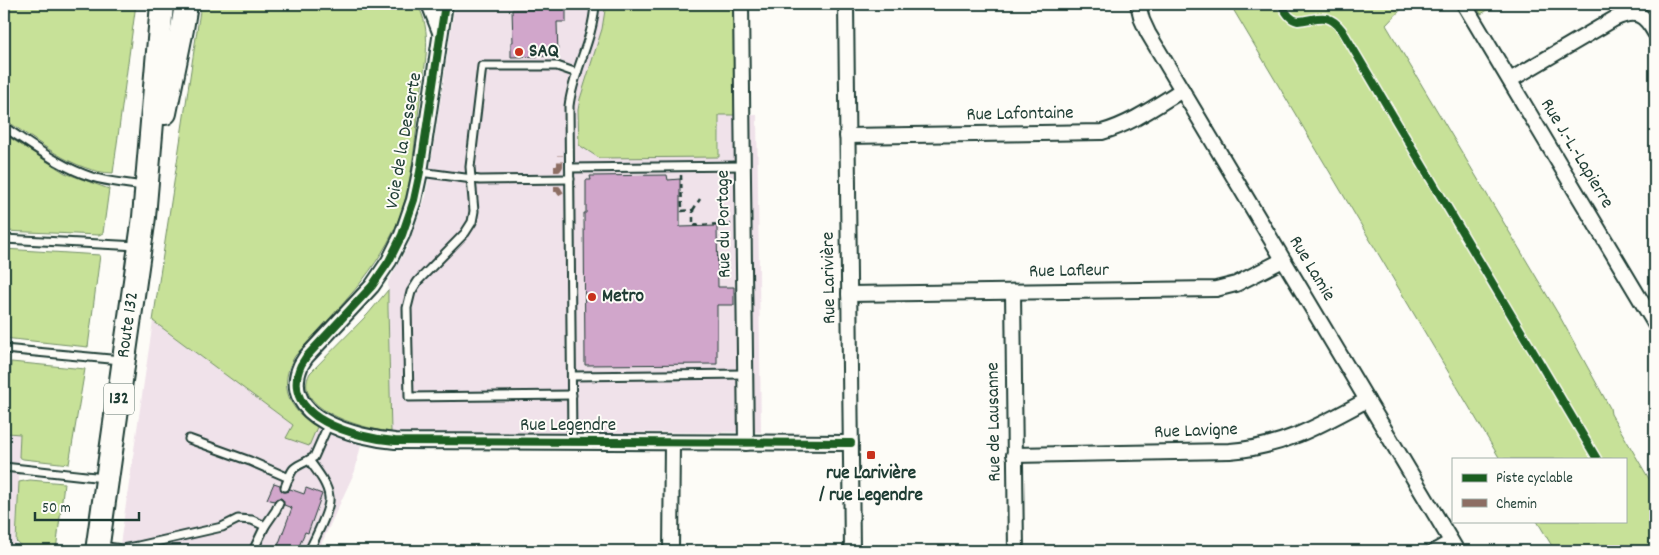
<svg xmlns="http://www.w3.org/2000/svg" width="1659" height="555" font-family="Dekko,sans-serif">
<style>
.built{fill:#f0e2ea}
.green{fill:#c7e198;stroke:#738f66}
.building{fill:#d1a6cb;stroke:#1f3d34}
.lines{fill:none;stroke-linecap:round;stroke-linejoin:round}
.service-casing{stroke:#1f3d34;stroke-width:11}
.minor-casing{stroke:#1f3d34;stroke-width:18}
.trunk-casing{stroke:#1f3d34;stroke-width:26}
.path{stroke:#1f3d34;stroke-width:2.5;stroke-dasharray:5 4;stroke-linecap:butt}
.service{stroke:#fdfcf7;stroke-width:7}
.minor{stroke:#fdfcf7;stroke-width:14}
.trunk{stroke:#fdfcf7;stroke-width:22}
.quiet{stroke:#8d6e63;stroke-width:6;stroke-dasharray:12 6;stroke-linecap:butt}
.cycleway-casing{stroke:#fdfcf7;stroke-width:11}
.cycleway{stroke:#1b5e20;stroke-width:8}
.poi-dot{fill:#c8321e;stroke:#fdfcf7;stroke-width:2}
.labels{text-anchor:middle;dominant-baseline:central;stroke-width:4;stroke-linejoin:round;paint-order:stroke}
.shield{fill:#fdfcf7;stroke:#62766e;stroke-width:1}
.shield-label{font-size:18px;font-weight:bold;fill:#1f3d34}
.poi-label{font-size:19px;font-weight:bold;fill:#1f3d34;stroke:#fdfcf7;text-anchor:start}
.street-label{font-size:19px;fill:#1f3d34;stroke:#fdfcf7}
</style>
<rect width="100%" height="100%" fill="#fdfcf7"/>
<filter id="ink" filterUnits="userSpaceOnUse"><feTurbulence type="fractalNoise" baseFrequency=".02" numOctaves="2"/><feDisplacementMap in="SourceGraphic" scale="10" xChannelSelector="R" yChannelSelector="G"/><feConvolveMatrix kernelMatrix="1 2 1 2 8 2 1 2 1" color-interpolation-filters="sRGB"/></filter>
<g filter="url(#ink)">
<g class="built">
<polygon points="455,4 606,4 603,29 580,99 578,110 720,154 719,115 757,115 761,432 595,433 391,432 388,282 407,248 426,196"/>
<polygon points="153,321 293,425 301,415 308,421 335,435 361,445 355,471 318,551 119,551"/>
<polygon points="4,353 11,362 7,433 20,434 19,482 15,545 17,551 4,551"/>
</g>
<g class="green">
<path d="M 4,4 L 136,4 L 113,173 C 75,173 35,139 4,119 Z"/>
<path d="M 201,4 L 417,4 C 433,30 425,64 421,93 C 415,132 414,176 401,213 C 381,270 334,312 295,356 C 277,385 289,411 317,427 L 309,446 L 286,438 L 293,425 L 153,321 Z"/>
<polygon points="606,4 733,4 735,12 736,115 719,115 719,157 599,158 579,145 578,110 580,99 602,29"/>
<polygon points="1230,4 1406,4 1386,25 1560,317 1610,408 1611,414 1655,489 1655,551 1555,551 1537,521 1625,521 1625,459 1500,459"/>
<polygon points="1475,4 1498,4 1481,14"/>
<polygon points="4,134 65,173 109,189 103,233 99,235 4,231"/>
<polygon points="4,249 100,255 88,347 4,338"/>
<path d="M 388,290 L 388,308 L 391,432 C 366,429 290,410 310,373 L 368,314 Z"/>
<polygon points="11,362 85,369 69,464 23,459 19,457 20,434 7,433"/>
<path d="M 30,480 L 64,483 L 56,551 C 41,551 26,554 16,541 L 19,482 Z"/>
</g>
<g class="building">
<polygon points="566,9 566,22 557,22 558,56 511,57 511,42 513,42 512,10"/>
<polygon points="667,175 668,180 680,179 680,227 717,226 718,287 734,287 734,305 717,305 717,364 585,365 584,213 586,213 586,180 591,180 590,176"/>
<polygon points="274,483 280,485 281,490 284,492 288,491 290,489 304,494 306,488 322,494 308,533 305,532 297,551 276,551 292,508 284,505 283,500 281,498 276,499 274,501 267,499"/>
</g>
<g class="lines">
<g class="service-casing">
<g id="service">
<path d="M 4,127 C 32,145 60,167 92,177 C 108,182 126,183 143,186"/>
<polyline points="570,168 743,166"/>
<polyline points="420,172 480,180 570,179"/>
<polyline points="4,239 138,246"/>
<polyline points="4,349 121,360"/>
<polyline points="572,376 745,374"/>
<polyline points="572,395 409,397 407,308 411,292 418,281 465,233 472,222 474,211 470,167 482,66 557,66 577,73"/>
<polyline points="189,439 250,461 289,478"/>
<path d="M 572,442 L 569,106 C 573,71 593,41 595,4"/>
<polyline points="4,467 104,478"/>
<path d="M 285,487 C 295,461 293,470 314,457 L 329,423"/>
<polyline points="100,546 122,549 138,546 222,527 238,519 252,520 265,526"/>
<polyline points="253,551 265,526 276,510 279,503"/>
<path d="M 309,551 C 314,540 331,509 329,497 C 328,484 316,470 309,460"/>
</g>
</g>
<g class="minor-casing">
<g id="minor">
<polyline points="429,4 440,32"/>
<path d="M 445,4 L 420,172 L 414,200 L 402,235 L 389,261 L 372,286 L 306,357 L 301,365 C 277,418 358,438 395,441 L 851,443"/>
<polyline points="741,4 746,443"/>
<polyline points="846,4 852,551"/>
<polyline points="1138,4 1142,20 1148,33 1457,551"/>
<polyline points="1464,4 1655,324"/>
<path d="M 1510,80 L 1614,19 C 1635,9 1644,13 1655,33"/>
<path d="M 847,136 L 1102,132 C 1131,124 1156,106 1182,90"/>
<polyline points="1013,292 1016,551"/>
<polyline points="849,294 1216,289 1236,284 1283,260"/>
<path d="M 1014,455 L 1230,451 C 1283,447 1321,425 1367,400"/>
<polyline points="671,551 672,443"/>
<polyline points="1435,551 1451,542"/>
</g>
</g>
<g class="trunk-casing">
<g id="trunk">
<polyline points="165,113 182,29 186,4"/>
<polyline points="97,551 144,217 162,4"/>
</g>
</g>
<g class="path">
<polyline points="681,175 682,211 693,210 693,225 731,224"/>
<polyline points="693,210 700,199"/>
</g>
<use href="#service" class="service"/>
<use href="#minor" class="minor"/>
<use href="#trunk" class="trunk"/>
<g class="quiet">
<polyline points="554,169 558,169 560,166 560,155"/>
<polyline points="554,189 558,189 561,194"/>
</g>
<g class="cycleway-casing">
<g id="cycleway">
<path d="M 445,4 L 420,172 L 414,200 L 402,235 L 389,261 L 372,286 L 306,357 L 301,365 C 277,418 358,438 395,441 L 851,443"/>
<path d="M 1281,4 C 1286,12 1289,19 1298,21 C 1319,19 1327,11 1342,30 L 1597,459"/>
</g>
</g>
<use href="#cycleway" class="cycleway"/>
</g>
</g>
<g class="poi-dot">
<circle cx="519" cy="52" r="5"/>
<circle cx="592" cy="297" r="5"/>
<rect x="866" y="450" width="10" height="10" rx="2.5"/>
</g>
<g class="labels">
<rect class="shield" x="104" y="383.5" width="30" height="31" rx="4"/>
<g class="shield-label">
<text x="119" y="399">132</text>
</g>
<g class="poi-label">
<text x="529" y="52">SAQ</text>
<text x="602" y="297">Metro</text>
<text x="871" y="474" text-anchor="middle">rue Larivière<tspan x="871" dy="22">/ rue Legendre</tspan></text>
</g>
<g class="street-label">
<text transform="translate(1020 115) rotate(-1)">Rue Lafontaine</text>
<text transform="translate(405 141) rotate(-80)">Voie de la Desserte</text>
<text transform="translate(1576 154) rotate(59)">Rue J.-L.-Lapierre</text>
<text transform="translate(725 224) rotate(-91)">Rue du Portage</text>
<text transform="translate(1311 269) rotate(59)">Rue Lamie</text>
<text transform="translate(1069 272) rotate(-1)">Rue Lafleur</text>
<text transform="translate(830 278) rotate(-91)">Rue Larivière</text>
<text transform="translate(129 325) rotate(-82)">Route 132</text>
<text transform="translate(995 422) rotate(-91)">Rue de Lausanne</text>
<text x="568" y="426">Rue Legendre</text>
<text transform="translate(1196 432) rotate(-2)">Rue Lavigne</text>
</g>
</g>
<rect width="1659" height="555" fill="none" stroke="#fdfcf7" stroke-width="20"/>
<rect x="10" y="10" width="1639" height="535" fill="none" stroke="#1f3d34" stroke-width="2" filter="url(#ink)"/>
<rect x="1452" y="458" width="175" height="65" fill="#fdfcf7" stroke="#a4b0a9"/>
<rect x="1462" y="474" width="25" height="8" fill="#1b5e20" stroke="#a4b0a9"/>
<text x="1496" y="482" font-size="15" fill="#1f3d34">Piste cyclable</text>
<rect x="1462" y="499" width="25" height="8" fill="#8d6e63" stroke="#a4b0a9"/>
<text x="1496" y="508" font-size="15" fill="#1f3d34">Chemin</text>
<path d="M35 512v8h104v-8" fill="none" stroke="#1f3d34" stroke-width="2.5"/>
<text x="42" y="512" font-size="15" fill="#1f3d34" stroke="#fdfcf7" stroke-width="4" paint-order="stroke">50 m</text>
</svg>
